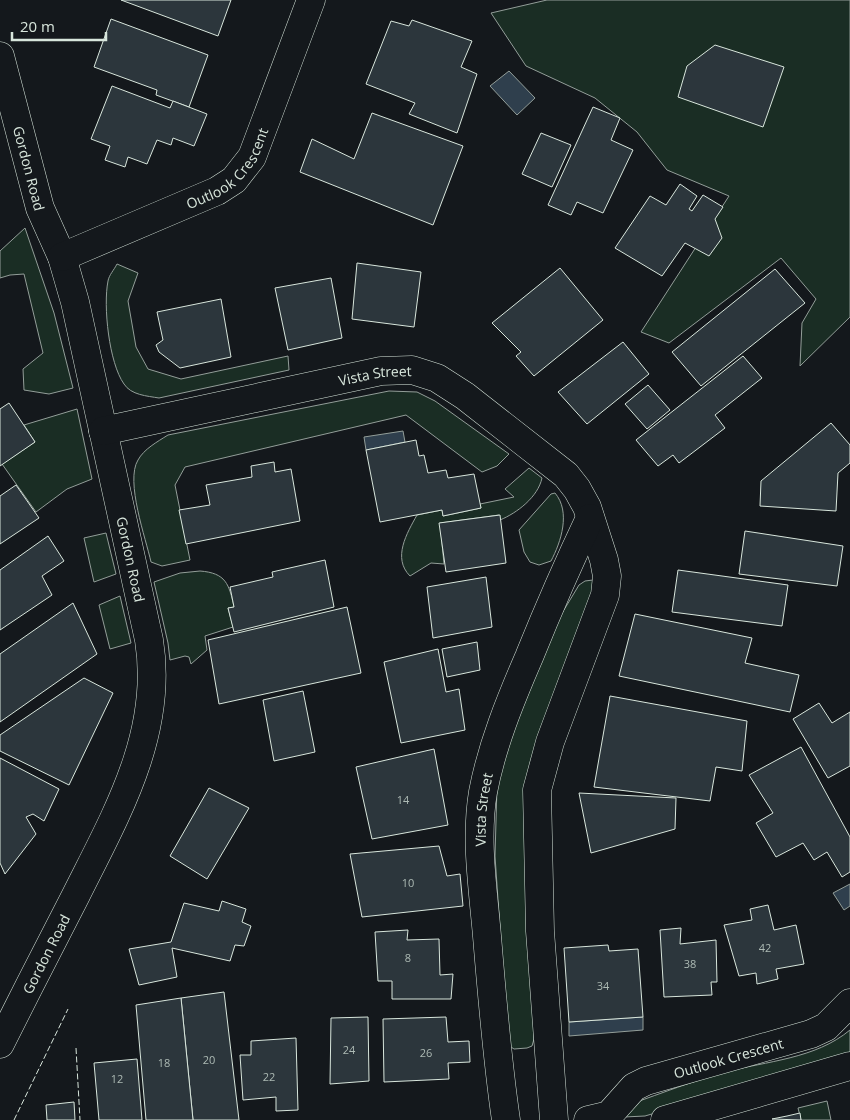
<svg xmlns="http://www.w3.org/2000/svg" width="850" height="1120" font-family="'Open Sans',sans-serif">
<style>
.green{fill:#1a2d24;stroke:#939e99}
.water{fill:#2f3f4d;stroke:#939e99}
.building{fill:#2c363c;stroke:#d8e6dc}
.lines{fill:none;stroke-linecap:round;stroke-linejoin:round}
.minor-casing{stroke:#d8e6dc;stroke-width:29}
.minor{stroke:#14181c;stroke-width:28}
.fence{stroke:#d8e6dc;stroke-width:1;stroke-dasharray:6 2.5;stroke-linecap:butt}
.labels{text-anchor:middle;dominant-baseline:central;stroke-width:4;stroke-linejoin:round;paint-order:stroke}
.number-label{font-size:11px;fill:#adbab4}
.street-label{font-size:14px;fill:#d8e6dc;stroke:#14181c}
</style>
<rect width="100%" height="100%" fill="#14181c"/>
<g class="green">
<polygon points="547,0 850,0 850,317 800,366 802,323 816,299 781,258 669,343 641,332 729,196 667,170 637,132 595,98 526,66 491,13"/>
<polygon points="25,228 54,313 73,388 49,394 24,390 23,369 43,353 24,274 10,275 0,278 0,251"/>
<path d="M 117,264 L 138,273 L 128,301 L 136,347 L 148,369 L 181,379 L 288,356 L 289,370 L 159,398 C 147,396 131,395 124,384 C 109,363 103,306 108,281 C 109,275 114,270 117,264 Z"/>
<path d="M 389,391 L 417,392 L 435,401 L 509,454 L 497,466 L 482,472 L 406,415 L 185,467 L 175,485 L 190,560 L 162,566 L 151,562 C 146,539 125,481 138,460 C 144,449 157,442 168,435 Z"/>
<polygon points="77,409 92,479 67,489 36,512 2,464 35,442 24,425"/>
<path d="M 529,468 L 542,478 C 538,497 517,513 500,520 L 499,515 L 440,523 L 444,564 L 431,563 L 410,576 C 392,558 407,533 417,515 L 442,510 L 443,516 L 481,508 L 480,504 L 514,497 L 505,489 Z"/>
<path d="M 555,493 C 571,512 561,542 551,561 L 539,565 L 530,562 L 524,552 L 519,530 L 551,494 Z"/>
<polygon points="106,533 116,574 94,582 84,538"/>
<path d="M 200,571 C 226,573 229,584 234,607 L 228,608 L 233,627 L 205,636 L 207,650 L 191,664 L 189,657 L 185,656 L 170,660 L 168,643 L 154,582 L 180,573 Z"/>
<polygon points="593,580 593,596 526,813 534,1039 532,1046 527,1048 514,1049 508,1045 495,856 497,786 502,760 550,633 579,585 585,581"/>
<polygon points="120,596 131,643 110,649 99,605"/>
<path d="M 850,1030 L 850,1053 L 831,1061 L 645,1116 L 624,1117 L 631,1104 C 662,1093 693,1081 725,1072 C 767,1061 815,1059 850,1030 Z"/>
<polygon points="827,1101 831,1120 801,1120 798,1108"/>
</g>
<g class="water">
<polygon points="509,71 535,98 517,115 490,86"/>
<polygon points="403,431 405,442 366,450 364,437"/>
<polygon points="850,884 850,906 844,910 833,893"/>
<polygon points="643,1017 643,1030 569,1036 569,1022"/>
</g>
<g class="building">
<polygon points="121,0 231,0 218,36"/>
<polygon points="111,19 208,55 189,107 156,95 157,90 94,67"/>
<polygon points="412,20 472,41 461,67 477,74 457,133 409,114 415,103 366,84 391,21 409,26"/>
<polygon points="715,45 784,67 763,127 678,97 687,66"/>
<polygon points="112,86 170,108 173,101 207,114 194,146 173,138 171,145 157,140 147,164 128,157 125,167 105,160 110,146 91,139"/>
<polygon points="593,107 620,118 611,140 633,150 603,213 577,202 571,215 548,205"/>
<polygon points="372,113 463,146 433,225 300,172 312,139 354,159"/>
<polygon points="541,133 571,145 552,187 522,174"/>
<polygon points="680,184 697,196 689,209 692,211 703,195 723,207 715,219 722,238 709,256 685,243 662,276 615,248 650,196 666,205"/>
<polygon points="357,263 421,272 414,327 352,319"/>
<polygon points="560,268 603,320 534,376 516,356 521,352 492,323"/>
<polygon points="775,269 805,303 701,386 672,352"/>
<polygon points="331,278 342,338 288,350 275,288"/>
<polygon points="221,299 231,357 180,368 159,352 156,345 163,340 157,312"/>
<polygon points="623,342 649,374 587,424 558,392"/>
<polygon points="743,356 762,378 715,415 725,428 679,463 673,455 658,466 636,440"/>
<polygon points="648,385 670,410 647,429 625,404"/>
<polygon points="9,403 35,442 0,466 0,409"/>
<polygon points="831,423 850,445 850,463 838,473 836,511 760,506 761,481"/>
<polygon points="416,440 419,456 424,455 428,473 446,470 448,478 474,474 481,508 443,516 442,510 380,522 366,450"/>
<polygon points="274,462 275,472 291,469 300,521 186,544 179,510 210,505 206,485 252,477 251,466"/>
<polygon points="16,485 39,518 0,544 0,496"/>
<polygon points="500,515 506,563 446,572 439,523"/>
<polygon points="745,531 843,546 837,586 739,574"/>
<polygon points="48,536 64,561 42,576 52,595 0,630 0,570"/>
<polygon points="325,560 334,607 234,632 228,608 234,607 230,587 273,577 272,572"/>
<polygon points="678,570 788,585 782,626 672,612"/>
<polygon points="486,577 492,627 433,638 427,587"/>
<polygon points="73,603 97,654 0,722 0,654"/>
<polygon points="347,607 361,673 219,704 208,640"/>
<polygon points="635,614 752,638 745,663 799,675 790,712 619,676"/>
<polygon points="477,642 480,670 447,677 442,649"/>
<polygon points="438,649 446,692 459,689 465,730 401,743 384,662"/>
<polygon points="84,678 113,693 69,785 0,751 0,735"/>
<polygon points="303,691 315,752 274,761 263,700"/>
<polygon points="610,696 747,721 742,771 716,767 710,801 594,787"/>
<polygon points="819,703 832,723 850,712 850,766 828,778 793,719"/>
<polygon points="801,747 850,837 850,872 842,877 827,852 814,860 803,843 776,857 756,823 773,813 749,775"/>
<polygon points="434,749 448,825 372,839 356,767"/>
<polygon points="0,758 59,789 44,821 33,814 26,817 36,834 5,874 0,863"/>
<polygon points="209,788 249,808 207,879 170,856"/>
<polygon points="579,793 676,798 675,829 591,853"/>
<polygon points="439,846 447,876 460,874 463,906 362,917 350,854"/>
<polygon points="222,901 246,909 242,922 251,926 244,946 235,945 230,961 172,948 177,977 139,985 129,949 171,942 184,903 219,911"/>
<polygon points="768,905 774,930 796,925 804,964 776,969 778,979 757,984 756,973 739,976 724,925 752,920 750,909"/>
<polygon points="681,928 680,944 716,940 717,982 711,982 712,995 664,997 660,930"/>
<polygon points="408,930 407,940 439,939 440,975 453,974 451,999 392,999 392,981 378,981 375,932"/>
<polygon points="608,945 609,951 638,949 643,1017 569,1022 564,948"/>
<polygon points="224,992 239,1120 193,1120 181,998"/>
<polygon points="181,998 193,1120 146,1120 136,1005"/>
<polygon points="368,1017 369,1081 330,1084 331,1018"/>
<polygon points="446,1017 448,1042 469,1041 470,1062 448,1063 449,1079 384,1082 383,1019"/>
<polygon points="296,1038 298,1110 276,1111 276,1097 243,1100 240,1055 251,1055 251,1041"/>
<polygon points="137,1059 142,1120 99,1120 94,1063"/>
<polygon points="74,1102 75,1120 47,1120 46,1105"/>
<polygon points="800,1113 801,1120 772,1119 787,1116"/>
</g>
<g class="lines">
<g class="minor-casing">
<g id="minor">
<path id="s1" d="M 0,56 L 40,208 L 62,257 L 75,302 L 149,640 C 164,733 116,815 76,895 C 50,945 25,994 0,1044"/>
<path id="s2" d="M 62,257 L 217,191 L 234,180 L 252,157 L 311,0"/>
<path id="s3" d="M 103,431 L 381,371 L 412,370 L 437,378 L 465,396 L 566,475 L 577,489 L 587,507 L 604,560 L 607,576 L 605,595 L 550,742 L 537,790 L 540,931 L 554,1120"/>
<path id="s4" d="M 506,1120 C 497,1059 492,997 487,936 C 483,889 475,839 483,792 C 492,745 510,701 529,657 C 548,610 568,564 590,518"/>
<path id="s5" d="M 588,1120 L 609,1115 L 634,1087 L 646,1081 L 811,1034 L 826,1027 L 850,1003"/>
<polyline points="665,1120 850,1066"/>
</g>
</g>
<use href="#minor" class="minor"/>
<g class="fence">
<polyline points="76,1048 80,1120"/>
<polyline points="14,1120 68,1009"/>
</g>
</g>
<g class="labels">
<g class="number-label">
<text x="403" y="799">14</text>
<text x="408" y="882">10</text>
<text x="765" y="947">42</text>
<text x="408" y="957">8</text>
<text x="690" y="963">38</text>
<text x="603" y="985">34</text>
<text x="349" y="1049">24</text>
<text x="426" y="1052">26</text>
<text x="209" y="1059">20</text>
<text x="164" y="1062">18</text>
<text x="269" y="1076">22</text>
<text x="117" y="1078">12</text>
</g>
<g class="street-label">
<text stroke="none"><textPath href="#s2" startOffset="192">Outlook Crescent</textPath></text>
<text stroke="none"><textPath href="#s1" startOffset="116">Gordon Road</textPath></text>
<text stroke="none"><textPath href="#s3" startOffset="278">Vista Street</textPath></text>
<text stroke="none"><textPath href="#s1" startOffset="521">Gordon Road</textPath></text>
<text stroke="none"><textPath href="#s4" startOffset="312">Vista Street</textPath></text>
<text transform="translate(46 954) rotate(-63)">Gordon Road</text>
<text stroke="none"><textPath href="#s5" startOffset="158">Outlook Crescent</textPath></text>
</g>
</g>
<path d="M12 32v8h94v-8" fill="none" stroke="#d8e6dc" stroke-width="2.5"/>
<text x="20" y="32" font-size="15" fill="#d8e6dc" stroke="#14181c" stroke-width="4" paint-order="stroke">20 m</text>
</svg>
